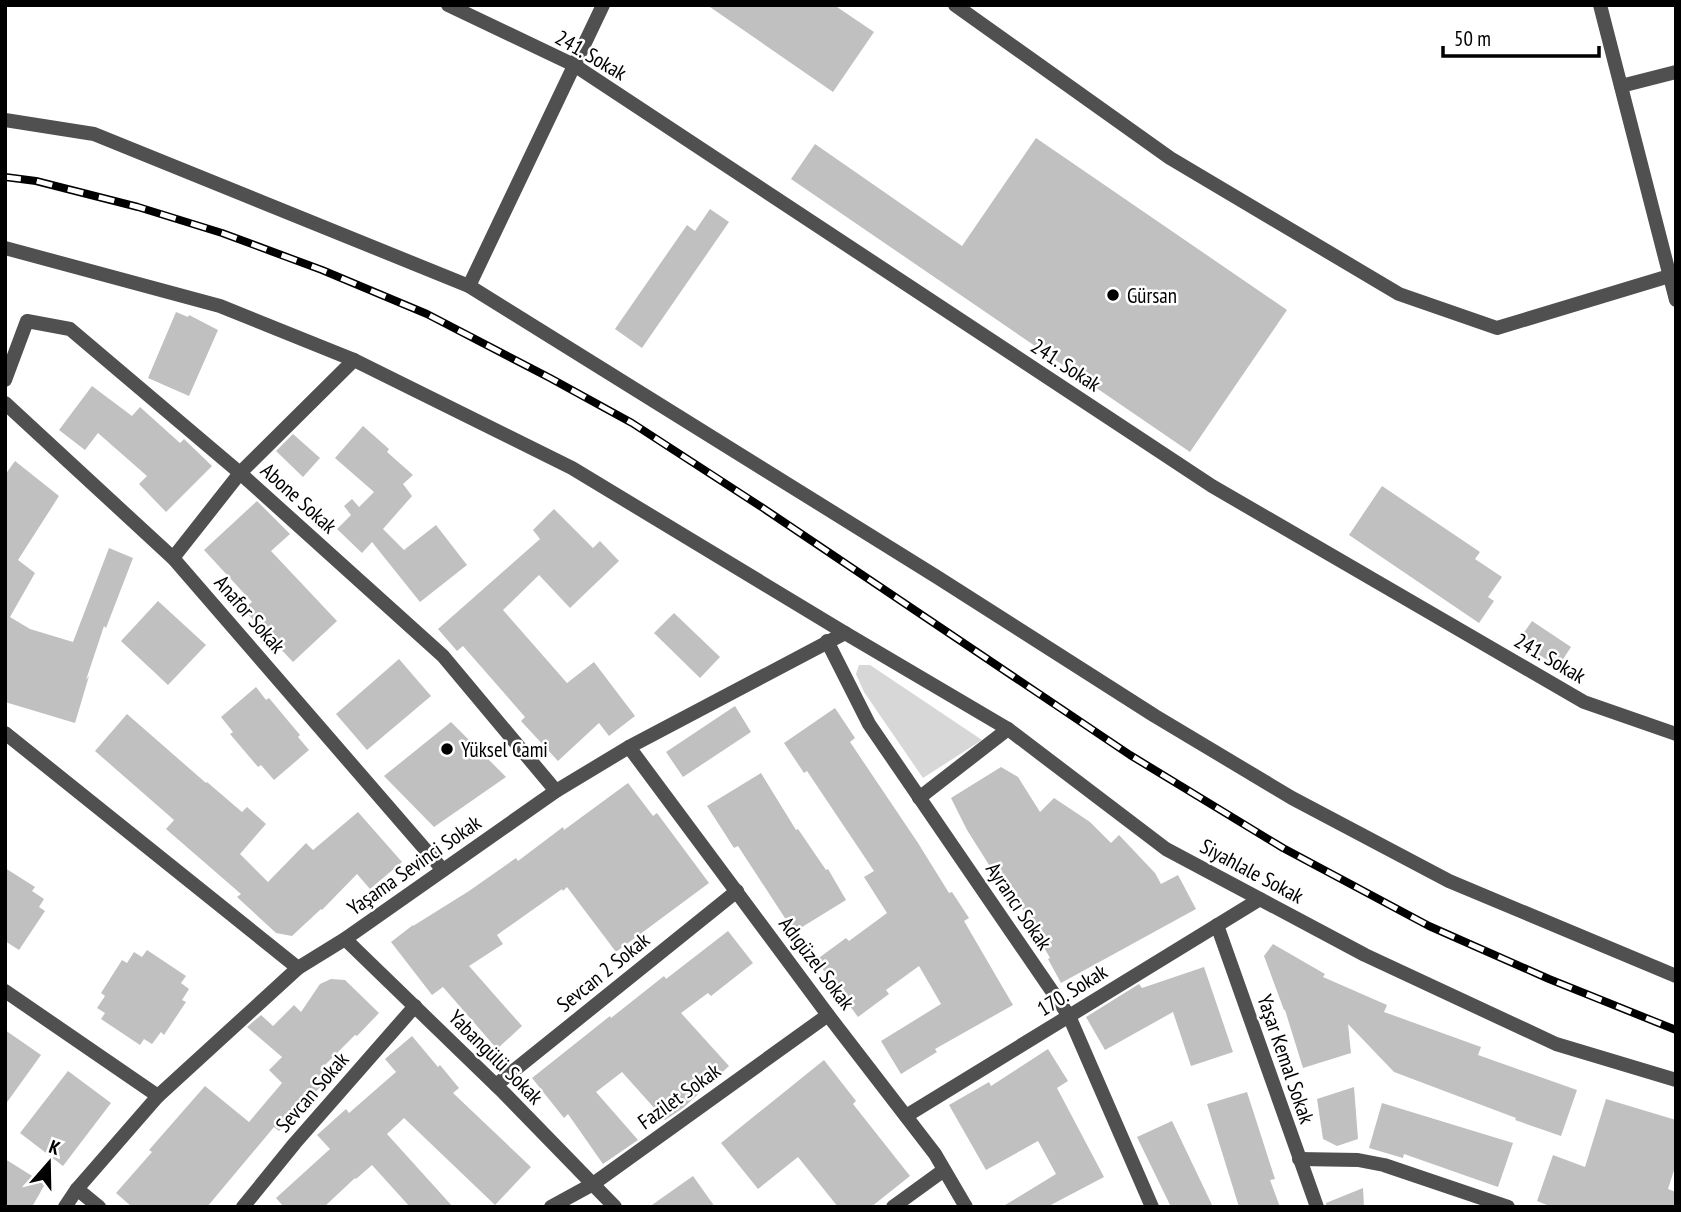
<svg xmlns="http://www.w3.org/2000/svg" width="1681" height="1212" font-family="'PT Sans Narrow',sans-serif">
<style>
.green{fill:#d7d7d7}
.building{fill:#c0c0c0}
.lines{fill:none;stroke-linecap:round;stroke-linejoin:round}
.minor{stroke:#505050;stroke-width:14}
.tertiary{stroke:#505050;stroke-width:14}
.rail-casing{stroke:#000;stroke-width:8}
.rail{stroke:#fff;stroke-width:5;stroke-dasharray:16;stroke-linecap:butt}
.poi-dot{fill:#000;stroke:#fff;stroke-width:2.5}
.labels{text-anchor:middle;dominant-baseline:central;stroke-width:5;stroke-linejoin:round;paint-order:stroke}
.street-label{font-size:21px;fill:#000;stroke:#fff}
.poi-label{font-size:21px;fill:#000;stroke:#fff;text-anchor:start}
</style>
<rect width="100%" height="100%" fill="#fff"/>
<polygon class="green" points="859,665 870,665 982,740 923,778 864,692 856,674"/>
<g class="building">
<polygon points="707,5 834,5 874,32 833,92"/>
<polygon points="1036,138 1287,310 1190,452 791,179 815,144 962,246"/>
<polygon points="710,209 729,222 642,348 615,329 687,225 695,231"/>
<polygon points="176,312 188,317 189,315 218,330 189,396 148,378"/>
<polygon points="92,386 132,416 140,407 180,443 184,439 212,466 166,512 139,484 147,476 98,433 85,450 59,430"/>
<polygon points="363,426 389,449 387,452 413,475 403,484 412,496 383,529 404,550 436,525 467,565 420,602 372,542 362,553 337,529 351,515 344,506 352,499 359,507 374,492 335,458"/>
<polygon points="293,434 320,458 303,477 276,451"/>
<polygon points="15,461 59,496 18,560 35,573 10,617 30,629 73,642 109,548 133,558 106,628 104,626 86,680 89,676 75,723 5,702 5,475"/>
<polygon points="1382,486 1480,552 1475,559 1502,577 1488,597 1494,601 1479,623 1349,535"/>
<polygon points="257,501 290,534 271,551 337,621 293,662 243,609 252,602 204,550"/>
<polygon points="554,509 593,548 600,541 619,561 570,608 539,575 503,610 567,683 594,662 635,716 609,736 599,723 558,761 521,721 525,717 463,646 457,651 438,629 540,539 533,530"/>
<polygon points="158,601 206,645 168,685 121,641"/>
<polygon points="674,613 720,657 700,678 654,633"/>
<polygon points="1532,621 1571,647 1558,667 1518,641"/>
<polygon points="399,659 431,696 367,750 336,714"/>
<polygon points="256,687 266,700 269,698 300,735 298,737 309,750 274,780 261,765 258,767 230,734 233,732 221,717"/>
<polygon points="735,706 751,732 683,777 666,752"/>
<polygon points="835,708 855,738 850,742 918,843 949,893 952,892 969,918 964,921 1013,1005 935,1049 937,1052 901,1074 881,1041 941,1004 919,966 886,990 889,994 858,1017 816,960 846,938 849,941 887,913 864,877 874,871 807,771 804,773 784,743"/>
<polygon points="127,714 206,783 207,782 242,812 247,807 266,824 240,854 268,882 306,843 313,850 358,812 402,862 370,889 357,874 322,910 321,909 292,936 276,933 237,897 241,894 166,829 174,820 95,751"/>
<polygon points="451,722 506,777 434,827 384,776"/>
<polygon points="1001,767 1018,777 1040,812 1054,798 1090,822 1111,843 1119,835 1155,873 1161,884 1178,875 1196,909 1061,983 1048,959 1050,958 1013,892 1008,895 967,830 951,798"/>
<polygon points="761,773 796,830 798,829 826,870 828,869 846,900 794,932 738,846 734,848 707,806"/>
<polygon points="628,783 653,816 657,813 709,883 616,952 567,887 563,891 562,889 497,935 503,944 469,966 522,1026 497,1049 443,987 432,995 391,942 413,925 413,926 469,891 516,858 518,861 563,827 564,830"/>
<polygon points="5,868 35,887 32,891 44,899 39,907 45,911 19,950 5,941"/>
<polygon points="728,931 753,963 711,996 708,993 681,1013 729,1066 683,1108 665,1120 622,1072 596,1092 638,1140 603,1164 568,1114 564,1118 532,1078 610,1016 611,1018 664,976 666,979"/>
<polygon points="1273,944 1325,974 1323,977 1387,1005 1384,1012 1481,1047 1478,1055 1577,1090 1561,1136 1515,1120 1516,1118 1394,1072 1348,1024 1351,1053 1303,1068 1285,1010 1284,1010 1264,956"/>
<polygon points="147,950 186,976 181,983 189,989 182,1000 186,1002 164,1035 161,1032 152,1044 144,1039 140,1045 101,1019 105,1013 97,1008 105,996 101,993 122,960 127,963 134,952 142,957"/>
<polygon points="1204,967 1233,1052 1191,1066 1173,1012 1105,1050 1086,1017 1139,984 1142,988"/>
<polygon points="331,979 345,980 379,1013 357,1036 355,1035 320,1070 329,1079 303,1104 279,1131 274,1127 207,1207 132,1207 116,1193 152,1152 149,1150 205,1086 249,1122 282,1083 269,1070 282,1057 247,1027 261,1015 273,1026 294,1005 301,1012 320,984"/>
<polygon points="5,1030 41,1055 5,1105"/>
<polygon points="412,1036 438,1067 440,1065 459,1088 453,1093 531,1167 495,1205 404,1118 387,1134 453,1207 410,1207 372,1165 356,1179 355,1178 324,1207 284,1207 276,1198 330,1149 317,1135 346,1109 349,1113 396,1072 385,1059"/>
<polygon points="1048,1049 1068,1081 1057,1088 1104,1177 1047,1207 1002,1207 1056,1174 1038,1141 986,1170 949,1105 989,1082 991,1086"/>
<polygon points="824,1060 856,1101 853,1104 910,1176 871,1207 838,1207 798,1157 758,1189 721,1143"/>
<polygon points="68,1071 111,1103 63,1166 20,1133"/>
<polygon points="1354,1087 1358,1139 1337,1146 1323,1139 1317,1099"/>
<polygon points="1247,1092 1275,1179 1270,1180 1280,1207 1239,1207 1207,1104"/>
<polygon points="1606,1099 1676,1120 1676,1164 1668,1189 1676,1192 1676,1207 1552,1207 1537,1201 1553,1155 1585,1167"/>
<polygon points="1382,1103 1513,1143 1498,1187 1404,1154 1403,1158 1369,1148"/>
<polygon points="1172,1121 1213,1207 1171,1207 1137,1137"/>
<polygon points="5,1159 45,1184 32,1207 5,1207"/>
<polygon points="693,1176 715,1207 649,1207"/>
<polygon points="1363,1188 1364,1207 1326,1207 1326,1203"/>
</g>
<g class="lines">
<g class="minor">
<polyline points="448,5 574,65 1212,486 1584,702 1676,734"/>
<polyline points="1600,5 1676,300"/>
<polyline points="1621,86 1676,72"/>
<polyline points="5,248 220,306 354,360"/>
<polyline points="469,286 603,5"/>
<polyline points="5,380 27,321 70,329 240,473 443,656 556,791"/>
<polyline points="5,403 173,558 443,870"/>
<polyline points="827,641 869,724 1069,1016 1152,1207"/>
<polyline points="5,733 298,968"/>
<polyline points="629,747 828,1015 935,1154 966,1207"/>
<polyline points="919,798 1008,729"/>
<polyline points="1217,925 1317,1207"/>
<polyline points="345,939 504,1093 615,1207"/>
<polyline points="5,991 158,1096"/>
<polyline points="496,1085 737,891"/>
<polyline points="906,1116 1260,899"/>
<polyline points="1299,1159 1358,1160 1384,1165 1508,1207"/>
<polyline points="77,1189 99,1207"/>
<polyline points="243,1207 295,1143 415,1006"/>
<polyline points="551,1207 593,1184 828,1015"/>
<polyline points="893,1207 944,1170"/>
</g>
<g class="tertiary">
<polyline points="955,5 1170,158 1399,294 1497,328 1676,274"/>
<polyline points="5,120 94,134 469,286 937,577 1155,716 1292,798 1449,881 1676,976"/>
<polyline points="173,558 240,473 354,360 572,468 845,633 1008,729 1166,849 1365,955 1556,1044 1676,1080"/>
<polyline points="65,1207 77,1189 158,1096 298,968 345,939 556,791 629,747 845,633"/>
</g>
<g class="rail-casing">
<polyline id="rail" points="5,177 36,181 138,207 222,233 322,270 427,314 550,378 632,423 763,508 1130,755 1283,848 1429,926 1549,979 1676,1030"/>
</g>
<use href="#rail" class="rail"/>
</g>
<g class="poi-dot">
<circle cx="1113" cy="295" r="7"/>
<circle cx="447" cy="749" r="7"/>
</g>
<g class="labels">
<g class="street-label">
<text transform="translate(591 55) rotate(30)">241. Sokak</text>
<text transform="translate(1066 365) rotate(33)">241. Sokak</text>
<text transform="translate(299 498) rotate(42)">Abone Sokak</text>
<text transform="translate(250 614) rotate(49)">Anafor Sokak</text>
<text transform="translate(1550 658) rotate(30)">241. Sokak</text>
<text transform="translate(414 865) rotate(-35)">Yaşama Sevinci Sokak</text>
<text transform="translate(1252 871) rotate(28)">Siyahlale Sokak</text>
<text transform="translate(1019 906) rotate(56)">Ayrancı Sokak</text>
<text transform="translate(817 963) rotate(53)">Adıgüzel Sokak</text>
<text transform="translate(603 972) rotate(-39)">Sevcan 2 Sokak</text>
<text transform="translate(1072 990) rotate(-32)">170. Sokak</text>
<text transform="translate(496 1057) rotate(45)">Yabangülü Sokak</text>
<text transform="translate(1286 1059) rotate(71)">Yaşar Kemal Sokak</text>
<text transform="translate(312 1092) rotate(-49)">Sevcan Sokak</text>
<text transform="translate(679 1096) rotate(-36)">Fazilet Sokak</text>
</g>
<g class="poi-label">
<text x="1127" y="295">Gürsan</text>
<text x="461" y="749">Yüksel Cami</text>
</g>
</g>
<rect width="1681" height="1212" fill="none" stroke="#000000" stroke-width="14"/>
<g transform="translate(49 1163) rotate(20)" stroke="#ffffff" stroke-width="5" paint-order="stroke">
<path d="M0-5L12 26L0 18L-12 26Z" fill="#000000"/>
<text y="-10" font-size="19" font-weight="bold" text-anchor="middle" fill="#000000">K</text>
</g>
<path d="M1443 46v10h156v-10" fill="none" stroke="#000000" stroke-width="3.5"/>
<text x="1454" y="46" font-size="21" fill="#000000" stroke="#ffffff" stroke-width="5" paint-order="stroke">50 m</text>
</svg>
